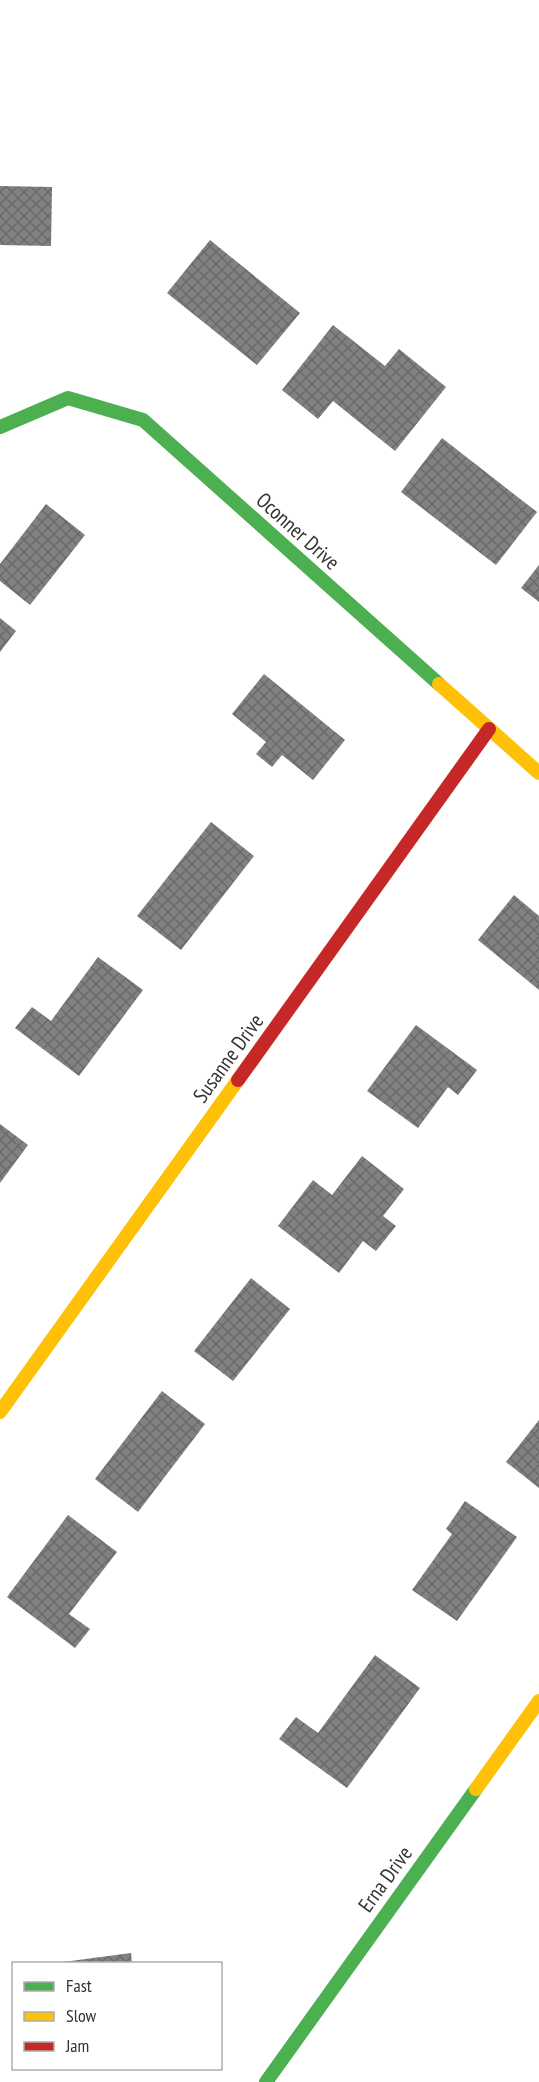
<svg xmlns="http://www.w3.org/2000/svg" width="539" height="2082" font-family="'PT Sans Narrow',sans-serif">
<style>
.building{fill:url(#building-cross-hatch)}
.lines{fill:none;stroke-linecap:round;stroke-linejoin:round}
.fast{stroke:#4caf50;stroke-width:14}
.slow{stroke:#ffc107;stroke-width:14}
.jam{stroke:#c62828;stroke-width:14}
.labels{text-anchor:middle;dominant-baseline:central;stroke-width:6;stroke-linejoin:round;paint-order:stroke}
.street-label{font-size:21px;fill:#333;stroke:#fff}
</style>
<defs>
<pattern id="building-cross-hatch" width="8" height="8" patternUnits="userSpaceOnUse" patternTransform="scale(1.5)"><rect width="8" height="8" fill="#818181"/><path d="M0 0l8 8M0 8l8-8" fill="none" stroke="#6a6a6a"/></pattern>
</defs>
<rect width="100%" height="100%" fill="#fff"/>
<g class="building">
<polygon points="0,186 52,187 51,246 0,245"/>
<polygon points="210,240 300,313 257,365 167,293"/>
<polygon points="333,325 385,366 399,349 446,387 395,451 333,401 318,419 282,390"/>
<polygon points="442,438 537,512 496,565 401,492"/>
<polygon points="46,504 85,535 30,605 0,581 0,564"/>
<polygon points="539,565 539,602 521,588"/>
<polygon points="0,618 16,631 0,652"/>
<polygon points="264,674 345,740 313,780 282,755 272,767 256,754 266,742 232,714"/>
<polygon points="211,822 254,856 181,950 137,916"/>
<polygon points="514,895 539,916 539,990 478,940"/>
<polygon points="98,957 143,990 79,1076 15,1028 32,1007 51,1021"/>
<polygon points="416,1025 477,1070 458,1095 448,1087 418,1128 367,1091"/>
<polygon points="0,1124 28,1145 0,1183"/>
<polygon points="362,1156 404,1189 383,1216 396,1226 376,1251 363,1241 339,1273 278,1226 313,1180 332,1195"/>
<polygon points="251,1278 290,1309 233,1381 194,1351"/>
<polygon points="162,1391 205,1424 138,1512 95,1479"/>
<polygon points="539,1420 539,1488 506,1462"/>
<polygon points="465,1501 517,1537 457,1621 412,1590 452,1534 446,1529"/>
<polygon points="68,1515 117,1552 69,1614 90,1629 75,1648 7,1597"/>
<polygon points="375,1655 420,1688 347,1788 279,1739 296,1717 318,1733"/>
<polygon points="131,1953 132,1964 63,1964 63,1962"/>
</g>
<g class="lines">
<g class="fast">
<polyline points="0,427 68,398 143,420 439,684"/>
<polyline points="266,2082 476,1789"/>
</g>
<g class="slow">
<polyline points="439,684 539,773"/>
<polyline points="0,1412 238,1080"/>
<polyline points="476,1789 539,1701"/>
</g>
<polyline class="jam" points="238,1080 489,729"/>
</g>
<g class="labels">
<g class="street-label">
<text transform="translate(298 531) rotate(42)">Oconner Drive</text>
<text transform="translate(228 1058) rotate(-54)">Susanne Drive</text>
<text transform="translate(385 1879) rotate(-54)">Erna Drive</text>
</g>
</g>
<rect x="12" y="1962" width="210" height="108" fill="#ffffff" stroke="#adadad" stroke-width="1.5"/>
<rect x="24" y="1982" width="30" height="9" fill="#4caf50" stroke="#adadad" stroke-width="1.5"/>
<text x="66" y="1992" font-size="18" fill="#333333">Fast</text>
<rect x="24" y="2012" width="30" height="9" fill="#ffc107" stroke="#adadad" stroke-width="1.5"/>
<text x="66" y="2022" font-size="18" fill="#333333">Slow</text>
<rect x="24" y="2042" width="30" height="9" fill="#c62828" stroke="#adadad" stroke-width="1.5"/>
<text x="66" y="2052" font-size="18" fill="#333333">Jam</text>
</svg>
